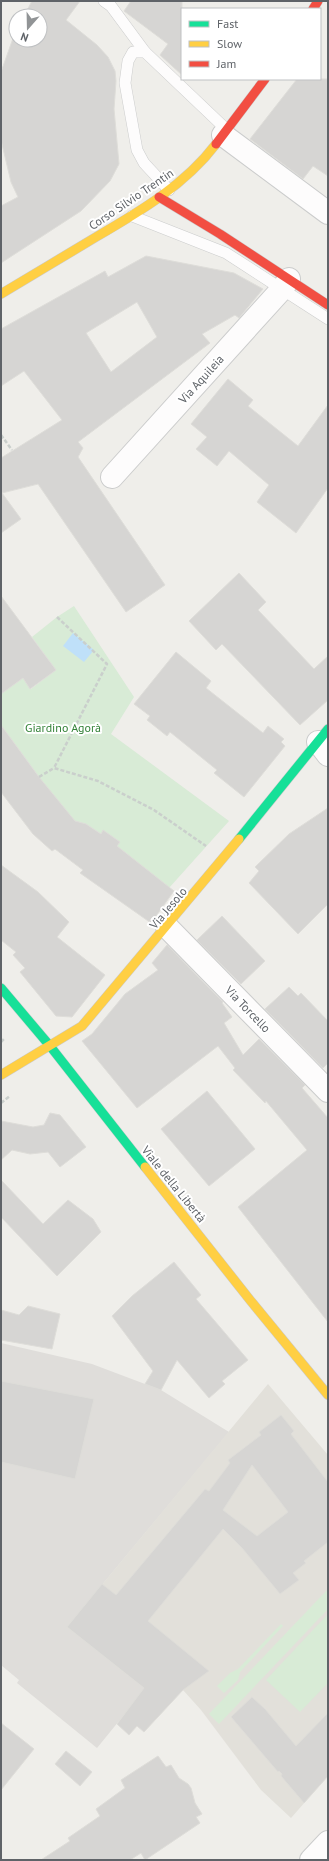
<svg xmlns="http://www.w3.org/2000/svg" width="329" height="1861" font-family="'PT Sans',sans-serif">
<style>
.industrial{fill:#dfddda}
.education{fill:#e2e0da}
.green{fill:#d8ebd6}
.water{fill:#bfe0f9}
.building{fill:#d6d5d3;stroke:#deddd9;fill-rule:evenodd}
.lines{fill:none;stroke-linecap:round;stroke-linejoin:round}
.lane-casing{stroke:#cbcccc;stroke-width:12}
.street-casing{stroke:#cbcccc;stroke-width:24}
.fast-casing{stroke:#cacacb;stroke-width:10}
.slow-casing{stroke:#cacacb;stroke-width:10}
.jam-casing{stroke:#cacacb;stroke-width:10}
.path{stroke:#cacfcc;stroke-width:2.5;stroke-dasharray:4 2;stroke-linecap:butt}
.lane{stroke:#fdfcfc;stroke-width:11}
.street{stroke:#fdfcfc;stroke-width:22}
.fast{stroke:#16e098;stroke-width:9}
.slow{stroke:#ffcf43;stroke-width:9}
.jam{stroke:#f24e42;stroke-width:9}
.labels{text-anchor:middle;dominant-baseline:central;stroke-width:4;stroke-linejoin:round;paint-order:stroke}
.street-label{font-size:12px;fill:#5f6368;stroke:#fff}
.park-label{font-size:12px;fill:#348238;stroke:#fff}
</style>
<rect width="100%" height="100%" fill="#efeeea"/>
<polygon class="industrial" points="1,1343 92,1364 145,1384 161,1390 229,1432 67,1627 145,1689 97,1748 17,1683 19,1680 1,1665"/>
<polygon class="education" points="268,1384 328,1455 328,1776 291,1818 261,1790 201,1710 183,1690 145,1689 67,1627"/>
<g class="green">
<polygon points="74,606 134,697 111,734 229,821 169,888 117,846 120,842 104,831 101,834 86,824 60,818 39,777 1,725 1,694 23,678 31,689 56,670 32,637 57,617"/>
<polygon points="328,1589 328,1609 219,1724 209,1714"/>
<polygon points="328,1614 328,1683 300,1712 266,1680"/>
<polygon points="281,1624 283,1626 240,1672 238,1680 224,1693 217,1686 230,1673 238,1669"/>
</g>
<polygon class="water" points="73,633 94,650 84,662 63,646"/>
<g class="building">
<polygon points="32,1 80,1 66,20 97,45 108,57 115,71 116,81 114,109 119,164 110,181 81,211 1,263 1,206 18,197 11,182 1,140 1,72 16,30 16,40 40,40 40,16 24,16"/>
<polygon points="131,1 182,1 182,75 160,55 168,44 124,11"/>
<polygon points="297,79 328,79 328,176 313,166 303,179 250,139"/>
<path d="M 146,256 L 234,273 L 263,289 L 239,318 L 235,315 L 202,334 L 210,343 L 78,442 L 83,448 L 78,457 L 165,585 L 126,612 L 38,484 L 2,493 L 21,519 L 1,533 L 1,458 L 62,420 L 24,371 L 1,386 L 1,329 L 105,271 L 108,277 ZM 137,302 L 157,337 L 111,372 L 86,333 Z"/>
<polygon points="228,379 253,400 248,406 298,446 328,405 328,488 296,533 257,502 269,485 229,451 217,466 196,449 207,437 191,424"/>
<polygon points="239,573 266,602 258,610 314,669 328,656 328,700 300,725 222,644 216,650 189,621"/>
<polygon points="1,596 56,670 30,689 23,678 1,694"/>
<polygon points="176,652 211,681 206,688 263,733 268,726 284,739 281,742 285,746 244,797 214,773 217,770 170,732 167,736 147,720 150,716 134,704"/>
<polygon points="1,725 39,777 75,821 86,824 101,834 103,830 120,842 117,846 174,891 151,923 80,873 83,870 55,849 52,851 33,834 1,792"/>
<polygon points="328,808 328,904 298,934 249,883 259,871 255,867 289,834"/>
<polygon points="1,865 38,892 69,922 57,937 105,975 72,1017 56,1016 20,972 25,968 13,955 16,952 1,940"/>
<polygon points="222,916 265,961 241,984 197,940"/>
<polygon points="167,945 223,1002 222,1003 232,1017 224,1023 243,1055 259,1039 305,1085 302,1088 328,1118 328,1322 238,1207 307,1150 266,1101 265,1103 233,1070 235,1068 218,1046 137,1108 82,1041 92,1034 125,994 158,970 152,963"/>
<polygon points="289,987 298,996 301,993 328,1021 328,1063 323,1068 265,1009"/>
<polygon points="207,1091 255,1149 209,1186 161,1129"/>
<polygon points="50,1113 60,1115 86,1147 60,1167 48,1152 30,1154 12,1150 1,1160 1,1121 33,1127 44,1125"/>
<polygon points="1,1180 43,1224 68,1200 93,1219 101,1232 57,1276 1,1217"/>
<polygon points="174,1262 201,1295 196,1299 248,1360 222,1381 225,1384 209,1398 177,1360 161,1390 145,1384 153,1371 112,1316 132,1296"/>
<polygon points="28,1306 60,1314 52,1349 1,1340 1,1310 19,1315"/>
<polygon points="1,1381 94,1399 75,1479 1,1462"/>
<path d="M 281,1415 L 294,1431 L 291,1434 L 328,1482 L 328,1542 L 304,1561 L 306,1563 L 293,1573 L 299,1580 L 280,1594 L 242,1548 L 223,1529 L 148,1621 L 209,1671 L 183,1690 L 144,1732 L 137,1726 L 129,1735 L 117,1724 L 144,1688 L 67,1627 L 102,1584 L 116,1595 L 205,1489 L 209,1491 L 230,1463 L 228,1460 L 261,1435 L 259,1432 ZM 252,1465 L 288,1512 L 257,1536 L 223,1510 Z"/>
<polygon points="252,1697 265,1709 296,1746 328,1713 328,1776 304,1803 281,1776 282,1774 279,1771 278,1772 231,1717"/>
<polygon points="1,1723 34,1749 1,1790"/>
<polygon points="66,1751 92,1772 80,1786 55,1764"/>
<polygon points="158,1756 166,1767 171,1765 179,1778 188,1784 191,1788 195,1803 202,1814 196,1817 200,1823 145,1860 141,1853 130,1860 41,1860 70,1841 68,1838 100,1816 96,1809 125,1788 121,1780"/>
</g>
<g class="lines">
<g class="lane-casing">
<g id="lane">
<polyline points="104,1 111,6 145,52"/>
<polyline points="169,190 144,163 137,150 125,83 128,61 133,52 145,52 227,130"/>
<polyline points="132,216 226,253 328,319"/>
</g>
</g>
<g class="street-casing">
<g id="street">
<polyline points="223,135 328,213"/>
<polyline points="112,477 282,289 289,279"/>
<polyline points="318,742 328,755"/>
<polyline points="167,927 328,1091"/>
<polyline points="311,1860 328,1842"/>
</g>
</g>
<g class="fast-casing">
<g id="fast">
<polyline points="239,839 328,729"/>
<polyline points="1,988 50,1046 145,1167"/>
</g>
</g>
<g class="slow-casing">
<g id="slow">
<path d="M 1,294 C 33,275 64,256 96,237 C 139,212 185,185 216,144"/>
<polyline points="1,1075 82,1026 239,839"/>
<polyline points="145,1167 250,1300 328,1395"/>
</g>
</g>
<g class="jam-casing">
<g id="jam">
<polyline points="313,9 318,1"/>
<polyline points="216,144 265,79"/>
<polyline points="159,197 220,234 328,305"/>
</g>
</g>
<g class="path">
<polyline points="1,435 12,450"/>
<polyline points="57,617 107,664 54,768 98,781 154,810 206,846"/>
<polyline points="39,777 54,768"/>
<polyline points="1,1042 5,1038"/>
<polyline points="1,1103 10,1096"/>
</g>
<use href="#lane" class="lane"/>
<use href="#street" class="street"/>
<use href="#fast" class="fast"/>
<use href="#slow" class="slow"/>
<use href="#jam" class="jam"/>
</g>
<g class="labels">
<g class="street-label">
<text transform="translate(131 199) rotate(-34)">Corso Silvio Trentin</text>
<text transform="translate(201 379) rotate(-48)">Via Aquileia</text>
<text transform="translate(168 908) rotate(-50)">Via Jesolo</text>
<text transform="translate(248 1009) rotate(46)">Via Torcello</text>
<text transform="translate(174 1184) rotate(51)">Viale della Libertà</text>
</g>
<g class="park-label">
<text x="63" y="727">Giardino Agorà</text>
</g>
</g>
<rect width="329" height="1861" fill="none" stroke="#5f6368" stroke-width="4"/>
<rect x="181" y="8" width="140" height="72" fill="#ffffff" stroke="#bfc1c3"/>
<rect x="189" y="21" width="20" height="6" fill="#16e098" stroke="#bfc1c3"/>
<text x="217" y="28" font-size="12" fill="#5f6368">Fast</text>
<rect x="189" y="41" width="20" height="6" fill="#ffcf43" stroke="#bfc1c3"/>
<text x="217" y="48" font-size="12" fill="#5f6368">Slow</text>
<rect x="189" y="61" width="20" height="6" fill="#f24e42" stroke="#bfc1c3"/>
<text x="217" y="68" font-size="12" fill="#5f6368">Jam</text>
<g transform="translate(28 28) rotate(200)"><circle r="19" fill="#ffffff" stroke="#bfc1c3"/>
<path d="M0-3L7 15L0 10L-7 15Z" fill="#919496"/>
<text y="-6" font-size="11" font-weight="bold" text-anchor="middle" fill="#5f6368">N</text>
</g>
</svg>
